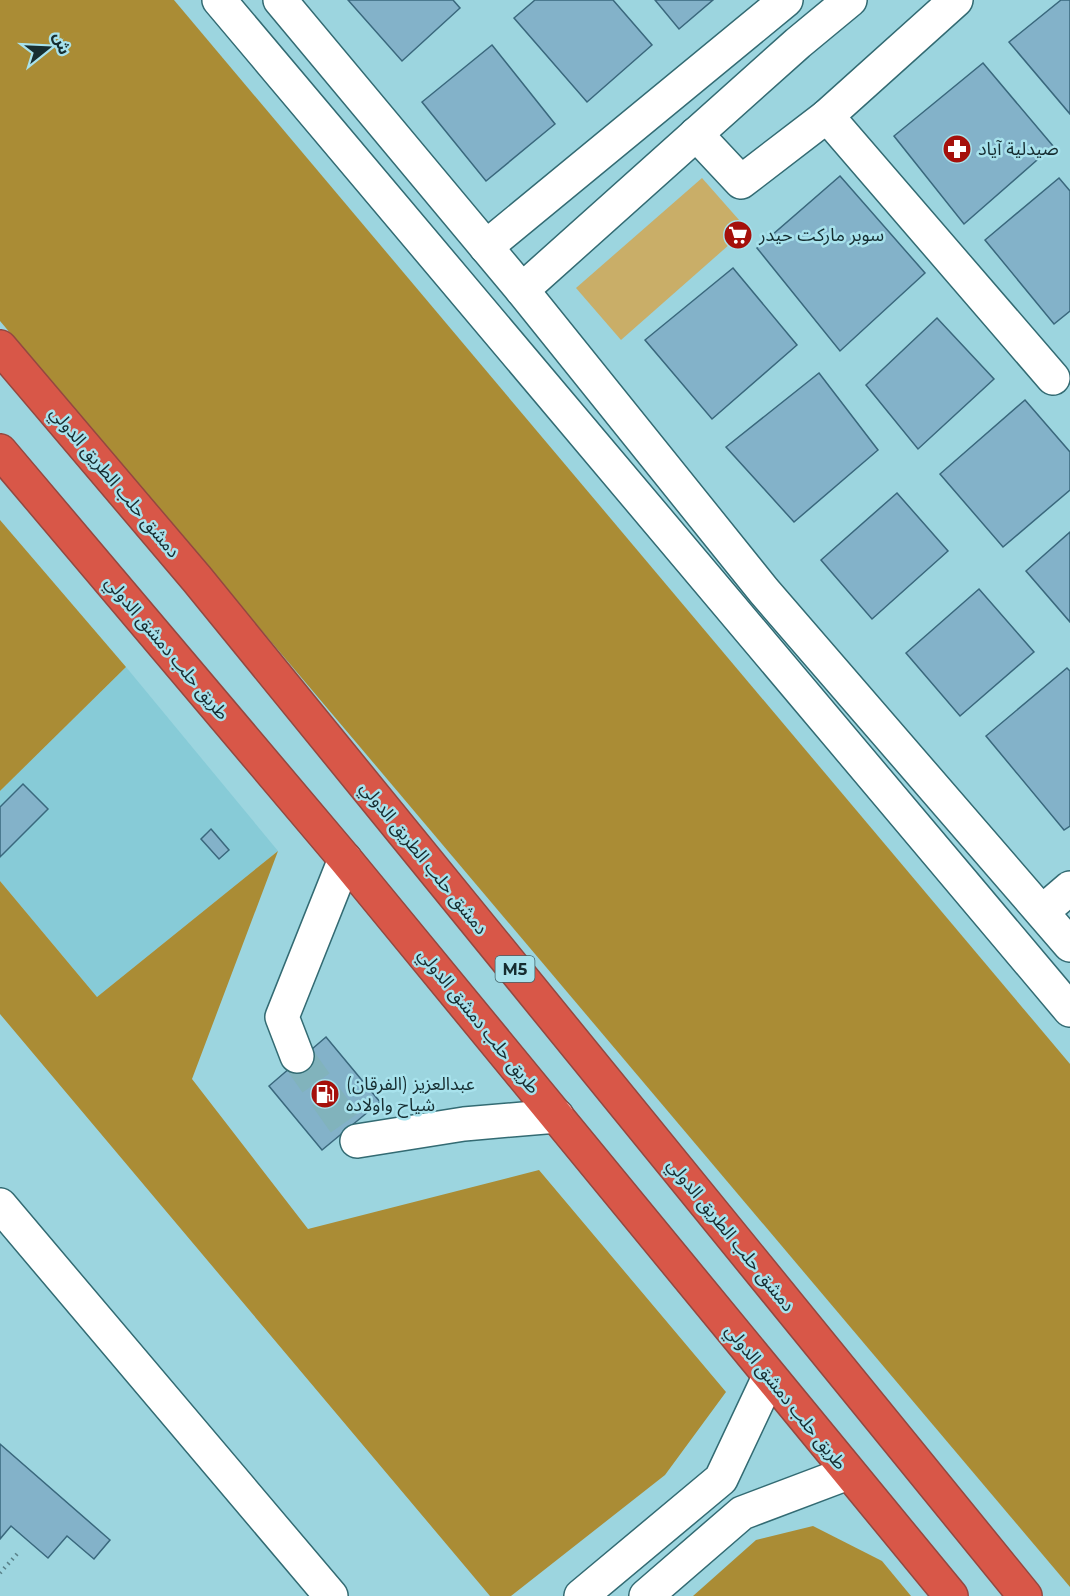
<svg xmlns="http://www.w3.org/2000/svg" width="1070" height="1596" font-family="Montserrat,'Noto Sans Arabic',sans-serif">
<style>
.built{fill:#87cbd7}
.green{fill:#c9ae68}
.forest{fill:#aa8c35}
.building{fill:#83b2c9;stroke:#3a687d;stroke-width:1.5}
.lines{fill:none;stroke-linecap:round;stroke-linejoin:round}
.minor-tunnel{stroke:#81b3bc;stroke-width:33;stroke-dasharray:33 16;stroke-linecap:butt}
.minor-casing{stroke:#336b73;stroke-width:36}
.highway-casing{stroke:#944840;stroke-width:36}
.path{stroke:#5a8289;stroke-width:4;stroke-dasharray:1.5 4.5;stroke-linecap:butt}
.minor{stroke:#fff;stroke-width:33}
.highway{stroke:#d85748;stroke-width:33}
.labels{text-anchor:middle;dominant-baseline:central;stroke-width:5;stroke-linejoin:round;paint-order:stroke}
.shield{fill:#a8e2ec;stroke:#426369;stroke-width:1.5}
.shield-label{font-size:16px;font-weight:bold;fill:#162d31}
.poi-label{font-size:18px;fill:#162d31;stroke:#a8e2ec;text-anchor:start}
.street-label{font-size:18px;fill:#162d31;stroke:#a8e2ec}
</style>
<rect width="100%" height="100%" fill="#9cd5df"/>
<polygon class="built" points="126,667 278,851 97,997 0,881 0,791"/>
<polygon class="green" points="702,178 747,229 621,340 576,288"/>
<g class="forest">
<polygon points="0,0 174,0 1070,1064 1070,1587 0,321"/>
<polygon points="0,520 126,667 0,791"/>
<polygon points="278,851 192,1079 308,1229 539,1170 726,1392 665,1475 511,1596 490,1596 0,1014 0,881 97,997"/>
<polygon points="813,1526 882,1561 911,1596 693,1596 756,1540"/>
</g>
<g class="building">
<polygon points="348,0 453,0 460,8 402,61"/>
<polygon points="535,0 613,0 652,45 587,102 514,18"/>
<polygon points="655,0 713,0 679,29"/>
<polygon points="1061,0 1070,0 1070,114 1009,42"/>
<polygon points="492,45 555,124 486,181 422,102"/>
<polygon points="983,63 1053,146 964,224 894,136"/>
<polygon points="840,176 925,273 840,351 757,248"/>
<polygon points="1059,178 1070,191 1070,311 1054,324 985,240"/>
<polygon points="733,268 797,345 712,419 645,340"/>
<polygon points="937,318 994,379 918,449 866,385"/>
<polygon points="819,373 878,450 794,522 726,447"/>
<polygon points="1025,400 1070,452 1070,490 1003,547 940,474"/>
<polygon points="897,493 948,551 872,619 821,560"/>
<polygon points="1070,532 1070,622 1026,571"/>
<polygon points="979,589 1034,652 960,716 906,653"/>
<polygon points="1067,668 1070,671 1070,826 1064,830 986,736"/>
<polygon points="23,784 48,809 0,857 0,807"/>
<polygon points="211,829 229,850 219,859 201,839"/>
<polygon points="326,1037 380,1102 322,1150 269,1086"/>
<polygon points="0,1444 110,1540 94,1559 67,1536 48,1558 11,1526 0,1539"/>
</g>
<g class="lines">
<polyline class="minor-tunnel" points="297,1056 357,1141"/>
<g class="minor-casing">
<g id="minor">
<polyline points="219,0 1070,1010"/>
<polyline points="280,0 522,290 764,591 1070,945"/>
<polyline points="827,116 956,0"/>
<polyline points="696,134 741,182 827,116 1053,378"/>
<polyline points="486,247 786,0"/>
<polyline points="522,290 798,43 850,0"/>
<polyline points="1042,912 1070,888"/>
<polyline points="297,1056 282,1017 345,859"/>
<polyline points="357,1141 464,1124 557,1116"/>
<polyline points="0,1205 331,1596"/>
<polyline points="581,1596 721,1479 769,1377"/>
<polyline points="646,1596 742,1513 848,1473"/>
</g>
</g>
<g class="highway-casing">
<g id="highway">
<polyline points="0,347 197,579 1025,1596"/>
<polyline points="0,451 345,859 951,1596"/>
</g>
</g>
<polyline class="path" points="0,1573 17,1554"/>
<use href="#minor" class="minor"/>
<use href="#highway" class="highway"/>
</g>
<defs>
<g id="pharmacy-disc" transform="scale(1.5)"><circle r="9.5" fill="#a5100b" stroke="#a8e2ec"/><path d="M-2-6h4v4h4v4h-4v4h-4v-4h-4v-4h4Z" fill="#fff"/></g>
<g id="supermarket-disc" transform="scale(1.5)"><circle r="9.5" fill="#a5100b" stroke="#a8e2ec"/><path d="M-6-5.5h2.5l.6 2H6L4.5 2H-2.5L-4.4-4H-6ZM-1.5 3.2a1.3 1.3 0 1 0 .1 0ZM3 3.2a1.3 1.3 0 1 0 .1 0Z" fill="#fff"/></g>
<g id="fuel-disc" transform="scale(1.5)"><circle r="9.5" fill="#a5100b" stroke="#a8e2ec"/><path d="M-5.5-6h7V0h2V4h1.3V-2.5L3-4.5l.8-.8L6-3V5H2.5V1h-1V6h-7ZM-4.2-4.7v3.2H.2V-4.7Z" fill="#fff"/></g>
</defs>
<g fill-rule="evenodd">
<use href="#pharmacy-disc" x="957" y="149"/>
<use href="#supermarket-disc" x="738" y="235"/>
<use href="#fuel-disc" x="325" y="1094"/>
</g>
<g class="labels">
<rect class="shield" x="495.5" y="956" width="39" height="26" rx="4.5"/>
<g class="shield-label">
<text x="515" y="969">M5</text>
</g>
<g class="poi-label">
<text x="978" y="149">صيدلية آياد</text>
<text x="759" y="235">سوبر ماركت حيدر</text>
<text x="346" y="1084">(الفرقان) عبدالعزيز<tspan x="346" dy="21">شياح واولاده</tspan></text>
</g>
<g class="street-label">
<text transform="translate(115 482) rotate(50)">دمشق حلب الطريق الدولي</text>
<text transform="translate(167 648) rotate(50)">طريق حلب دمشق الدولي</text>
<text transform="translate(424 858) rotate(51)">دمشق حلب الطريق الدولي</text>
<text transform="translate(479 1021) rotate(51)">طريق حلب دمشق الدولي</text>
<text transform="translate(731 1235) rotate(51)">دمشق حلب الطريق الدولي</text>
<text transform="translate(786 1397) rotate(51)">طريق حلب دمشق الدولي</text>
</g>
</g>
<g transform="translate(48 48) rotate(72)" stroke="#a8e2ec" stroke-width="4.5" paint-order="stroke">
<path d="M0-4.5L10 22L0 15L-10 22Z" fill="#162d31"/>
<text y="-9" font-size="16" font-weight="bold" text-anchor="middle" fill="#162d31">ش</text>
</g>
</svg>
